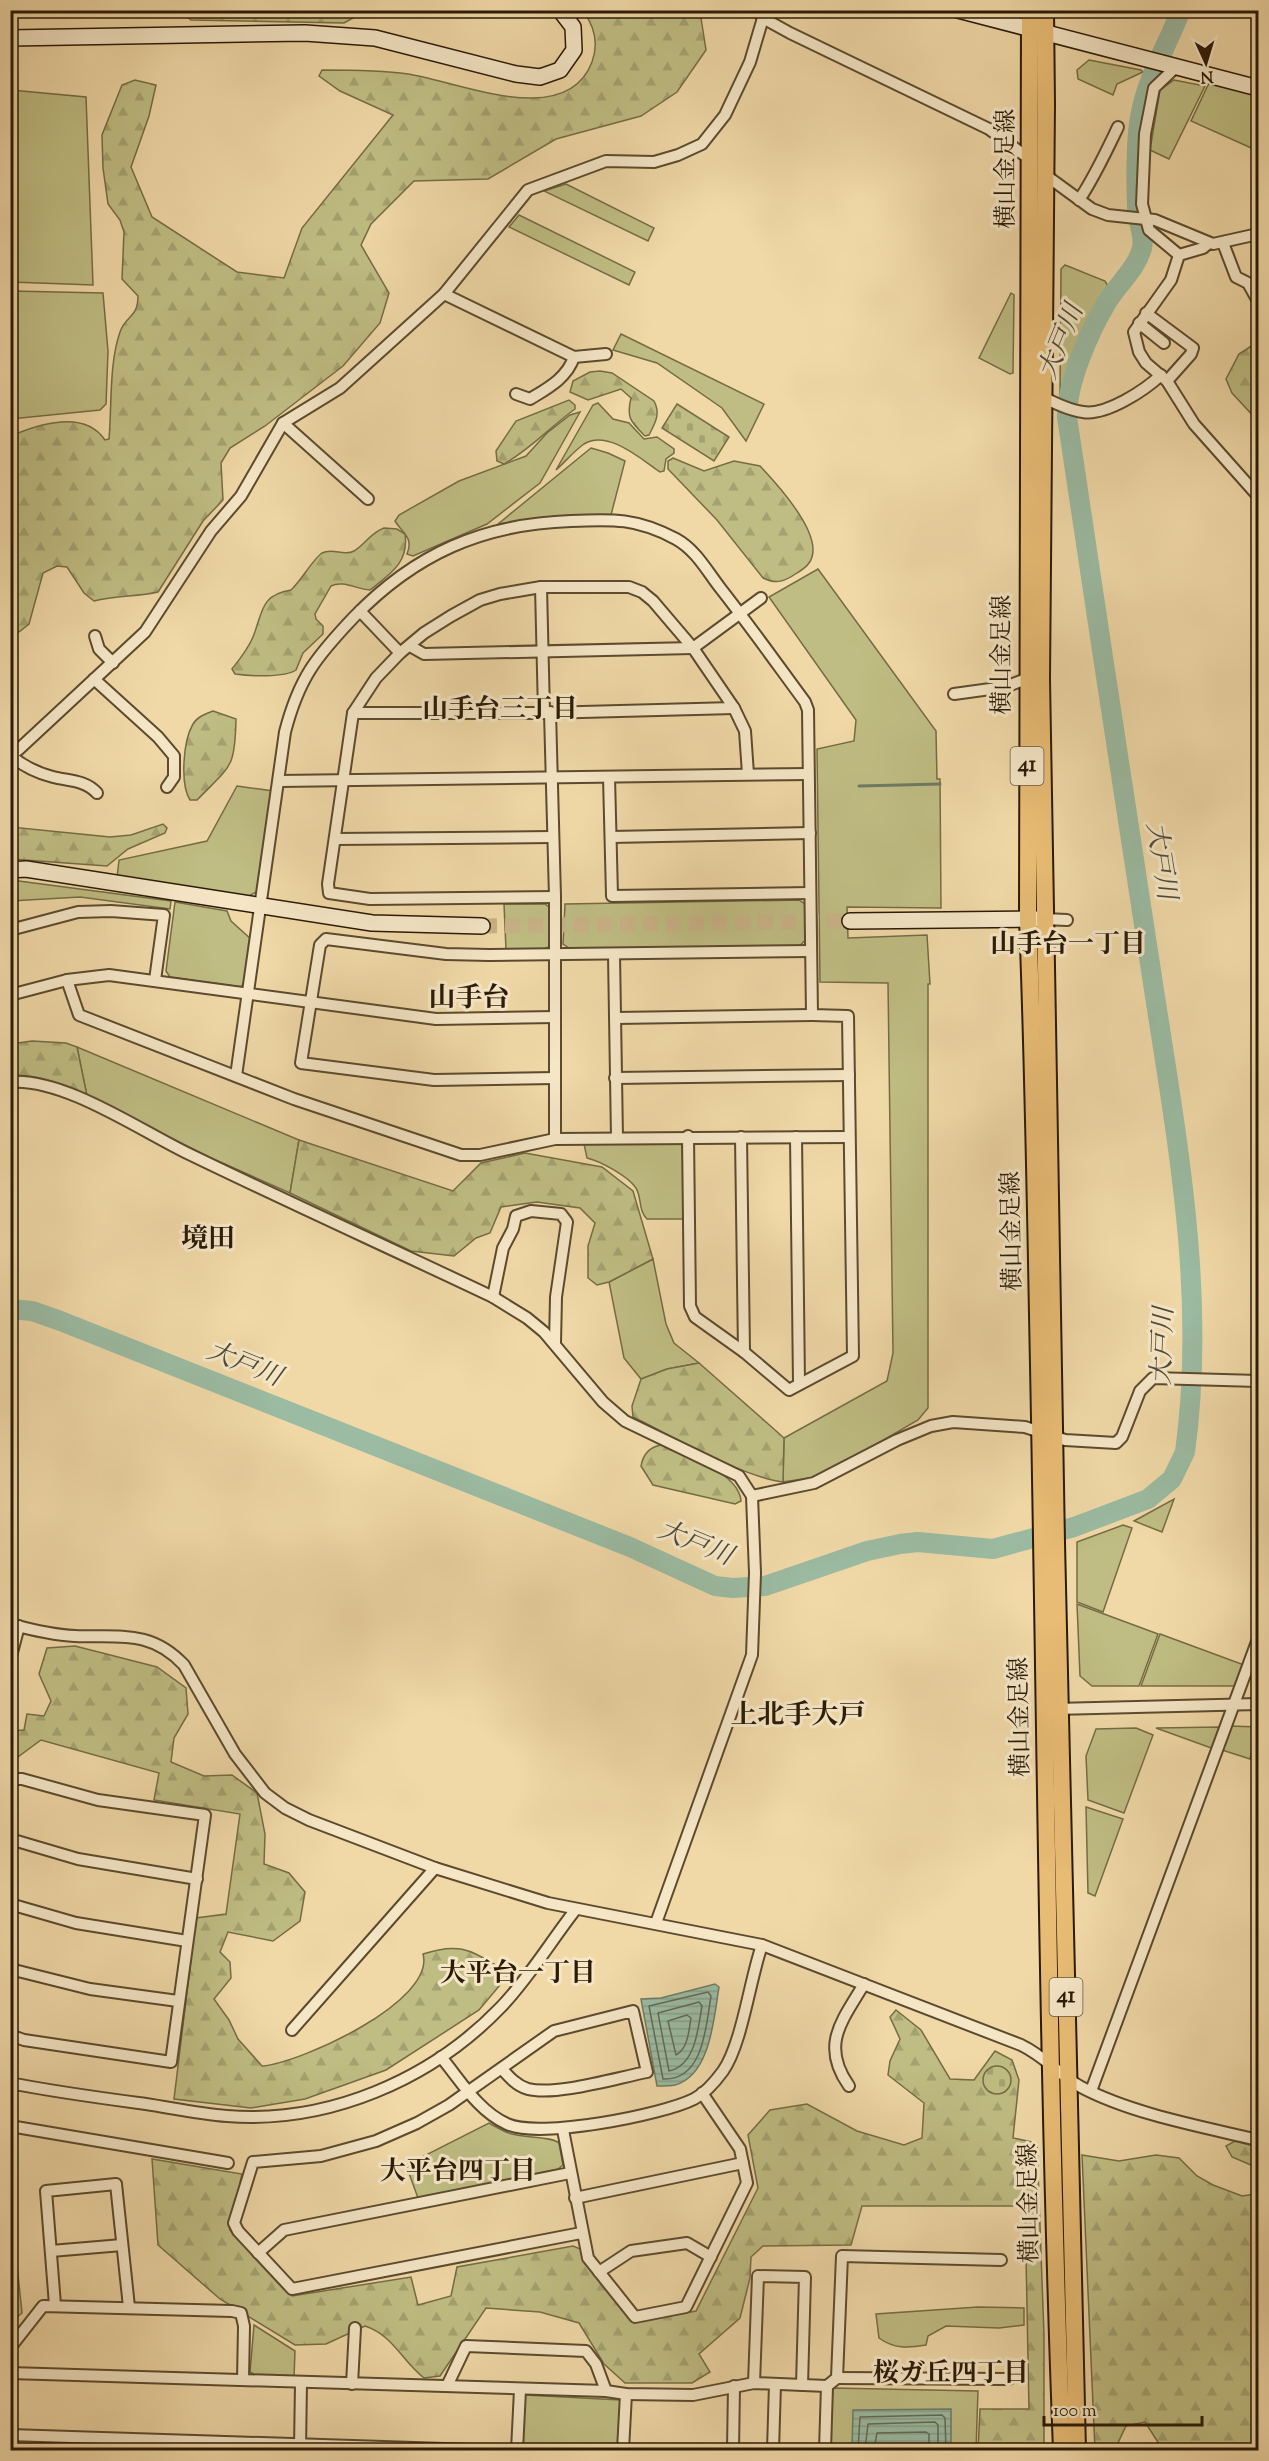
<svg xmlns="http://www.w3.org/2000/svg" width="1269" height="2461" font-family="'Sorts Mill Goudy','Noto Serif JP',serif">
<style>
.green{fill:#bfbd83;stroke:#756c44;stroke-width:1.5}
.forest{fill:url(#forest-firs);stroke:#756c44;stroke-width:1.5}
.cemetery{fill:url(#cemetery-stones);stroke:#756c44;stroke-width:1.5}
.water{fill:url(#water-rules);stroke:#6e7b64;stroke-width:1.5}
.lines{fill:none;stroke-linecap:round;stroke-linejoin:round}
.shore{stroke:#636a54;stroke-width:1.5}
.stream{stroke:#6e7b64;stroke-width:3}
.river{stroke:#9bbba2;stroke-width:20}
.secondary-tunnel{stroke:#c9b287;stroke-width:15;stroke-dasharray:15 8;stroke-linecap:butt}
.street-casing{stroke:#5c4a2e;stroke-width:14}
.secondary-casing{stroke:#2b1a06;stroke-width:18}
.primary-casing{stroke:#2b1a06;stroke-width:20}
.street{stroke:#f5e6c6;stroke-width:10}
.secondary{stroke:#f5e6c6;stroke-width:15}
.primary{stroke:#e8bc74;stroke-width:16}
.labels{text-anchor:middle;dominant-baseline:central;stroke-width:6;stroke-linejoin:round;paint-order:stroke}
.shield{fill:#f5e6c6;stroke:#685740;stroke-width:1.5}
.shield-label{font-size:22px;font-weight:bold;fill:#2b1a06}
.street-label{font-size:24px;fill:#2b1a06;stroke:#f5e6c6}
.water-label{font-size:26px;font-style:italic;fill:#4d4a35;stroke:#f5e6c6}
.neighbourhood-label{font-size:26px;font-weight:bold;fill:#2b1a06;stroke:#f5e6c6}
.quarter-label{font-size:27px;font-weight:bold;fill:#2b1a06;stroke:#f5e6c6}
</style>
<defs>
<pattern id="forest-firs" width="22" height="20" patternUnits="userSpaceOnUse" patternTransform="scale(1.5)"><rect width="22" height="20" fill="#bfbd83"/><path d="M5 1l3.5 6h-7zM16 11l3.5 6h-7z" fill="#a4a270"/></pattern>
<pattern id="cemetery-stones" width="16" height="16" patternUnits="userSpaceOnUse" patternTransform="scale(1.5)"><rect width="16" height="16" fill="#bfbd83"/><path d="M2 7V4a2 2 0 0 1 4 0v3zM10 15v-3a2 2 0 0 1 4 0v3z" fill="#a4a270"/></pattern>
<pattern id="water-rules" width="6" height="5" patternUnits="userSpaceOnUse" patternTransform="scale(1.5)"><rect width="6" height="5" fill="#9bbba2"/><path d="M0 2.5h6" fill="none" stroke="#86a08a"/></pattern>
</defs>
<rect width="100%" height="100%" fill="#f0d8a7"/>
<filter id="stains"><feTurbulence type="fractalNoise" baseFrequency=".00333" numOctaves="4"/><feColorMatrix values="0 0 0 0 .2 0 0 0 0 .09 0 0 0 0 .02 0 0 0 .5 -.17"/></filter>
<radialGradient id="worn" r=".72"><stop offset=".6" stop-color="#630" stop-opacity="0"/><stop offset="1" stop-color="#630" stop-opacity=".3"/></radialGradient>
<g class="green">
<polygon points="1089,60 1141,70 1143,72 1117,84 1113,95 1078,79 1077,70"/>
<polygon points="1174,80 1205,86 1169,159 1150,150 1160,90"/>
<polygon points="1209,83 1258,96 1258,151 1191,121"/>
<polygon points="11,90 86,97 93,285 11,282"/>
<polygon points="566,184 654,228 648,241 544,191"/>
<polygon points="519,215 635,272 629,285 509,227"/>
<polygon points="1065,265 1105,281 1108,286 1067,378 1063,396 1060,397 1061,269"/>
<polygon points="11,291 103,293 108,351 106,404 100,410 11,419"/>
<polygon points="1011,293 1014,295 1013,373 1010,374 979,358"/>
<polygon points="621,334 764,404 746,441 722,408 657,363 613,350"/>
<path d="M 598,403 L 613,419 L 629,423 L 644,439 L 657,437 L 674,449 L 674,453 L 666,459 L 664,471 L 660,472 C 642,460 608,429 584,444 C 574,451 565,462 556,470 L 593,405 Z"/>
<path d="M 580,412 L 540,483 L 487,524 L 413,556 L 407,554 C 414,537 402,533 395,521 L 399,515 L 459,481 L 526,456 L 547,433 L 570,415 Z"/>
<polygon points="591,448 608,453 625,461 611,515 545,517 498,524"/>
<polygon points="818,569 936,731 937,779 940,779 941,908 847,907 848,938 927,935 930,984 928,984 928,1408 918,1420 822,1476 783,1482 784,1438 887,1381 893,1353 888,983 820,982 817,749 854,741 856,720 769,597"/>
<polygon points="237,786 273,791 260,890 247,897 117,878 119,860 207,841"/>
<polygon points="11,880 171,901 170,909 80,897 11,901"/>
<polygon points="799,900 805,904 806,939 799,947 569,948 563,944 565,904"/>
<polygon points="175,902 227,911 231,921 252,940 246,980 241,987 170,977 166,971"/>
<polygon points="504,904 545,904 549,907 550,946 545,949 506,950"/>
<polygon points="77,1047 299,1140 290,1193 209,1157 87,1096"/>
<path d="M 682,1142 L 685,1219 L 647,1219 C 638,1210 642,1198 636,1188 C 628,1176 600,1161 587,1158 L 584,1144 Z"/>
<polygon points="653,1259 666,1324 674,1343 699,1363 667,1369 641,1379 624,1358 609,1282"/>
<polygon points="1174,1499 1162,1532 1134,1521"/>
<polygon points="1123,1525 1132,1528 1103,1612 1077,1602 1077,1542"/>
<polygon points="1077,1604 1158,1634 1139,1686 1092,1686 1080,1676"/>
<polygon points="1160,1634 1244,1665 1236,1686 1141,1686"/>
<polygon points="1230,1726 1258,1727 1250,1759 1222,1750"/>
<polygon points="1220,1727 1214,1749 1156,1728"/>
<polygon points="1136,1728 1153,1735 1124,1813 1088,1800 1086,1756 1096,1729"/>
<polygon points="1086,1807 1123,1819 1095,1896 1088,1893"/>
<path d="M 489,2123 C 496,2127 504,2132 512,2134 C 525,2138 551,2136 559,2143 L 563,2165 L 558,2169 L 418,2198 L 406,2165 Z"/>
<polygon points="11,2236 14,2237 22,2313 11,2322"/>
<path d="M 978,2307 L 1024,2308 L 1024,2325 L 999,2328 L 946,2326 L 928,2336 L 926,2345 C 908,2348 894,2349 879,2338 L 876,2314 Z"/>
<polygon points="254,2325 295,2351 294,2378 257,2376 250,2372"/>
<polygon points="833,2388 978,2391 976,2450 829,2450"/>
<polygon points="525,2395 621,2400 619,2450 522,2450"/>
</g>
<g class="forest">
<polygon points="180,11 377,11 360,14 344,23 191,20"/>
<path d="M 583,11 L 694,11 L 701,18 L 706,50 L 677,92 L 641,116 L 556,139 L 488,179 L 414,181 L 371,224 L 361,245 L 389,293 L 380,323 L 343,366 L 265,426 L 230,448 L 221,463 L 223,500 L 203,521 L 158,592 C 137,597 116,595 94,601 L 84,593 L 67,567 L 57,566 L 43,573 L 29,624 L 19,632 L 11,629 L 11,436 C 39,424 84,409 105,440 L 109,439 C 112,404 109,364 120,332 C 126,315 138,318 138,296 L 122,279 L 124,232 L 120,220 L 108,204 L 103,168 L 102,135 L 122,85 L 135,80 L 156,85 L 149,116 L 131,167 L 152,217 L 237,272 L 284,278 L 302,228 L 393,115 L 340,91 L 319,76 L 322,70 C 350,70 380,70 408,74 C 457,81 566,131 592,62 C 599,43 595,27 583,11 Z"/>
<polygon points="1253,345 1258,348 1258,421 1232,393 1226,379 1239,354"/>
<path d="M 600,371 L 612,373 L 654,401 C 661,414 655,423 649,435 L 645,436 C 631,422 626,418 631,398 L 621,389 L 588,400 L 570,392 L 573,381 L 590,372 Z"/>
<path d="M 569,400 L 575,405 L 575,409 C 550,427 531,449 504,464 L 497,461 L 496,451 L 516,421 Z"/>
<path d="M 673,458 L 704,471 L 734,461 L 760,466 C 777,484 820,531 812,557 C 810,565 803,569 797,573 C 785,581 777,585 763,578 L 717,520 L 668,469 L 668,461 Z"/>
<path d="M 384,528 L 397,529 L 405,534 C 409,563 390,574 370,590 C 356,589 343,580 331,586 L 315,614 L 316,619 L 323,626 L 323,634 L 303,653 L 296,670 C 284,678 250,676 235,674 L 232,669 C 240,659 248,649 253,637 C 263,612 260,595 291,590 C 301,581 313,559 322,553 C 333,547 344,557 354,551 C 366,544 370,533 384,528 Z"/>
<path d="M 213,711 L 236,719 C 235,769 231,765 197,800 L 190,800 C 180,784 183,741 193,724 C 197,717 205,714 213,711 Z"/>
<polygon points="163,824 167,828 165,833 128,849 107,866 11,859 11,827 110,837 131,835"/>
<path d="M 32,1041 L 66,1043 L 77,1047 L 87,1096 C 62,1085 37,1073 11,1076 L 11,1044 Z"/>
<polygon points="299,1140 453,1191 481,1163 525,1153 602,1167 633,1191 653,1259 609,1282 597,1285 588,1278 588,1246 595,1223 580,1208 537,1202 501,1207 490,1233 476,1238 454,1256 411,1251 290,1193"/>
<path d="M 699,1363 L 784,1438 L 783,1482 C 742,1477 672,1436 633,1417 L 632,1406 L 641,1379 L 667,1369 Z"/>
<path d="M 661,1445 C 683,1450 740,1475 741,1501 L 735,1504 L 653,1485 L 641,1466 C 643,1454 650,1447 661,1445 Z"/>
<path d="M 75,1646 L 157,1667 L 186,1688 L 188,1714 L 174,1738 L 171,1762 L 204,1776 L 232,1775 L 257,1793 L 265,1834 L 264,1864 L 289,1873 L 305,1892 L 300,1921 L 273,1941 L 228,1932 L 220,1952 L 230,1962 L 231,1978 L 214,1999 L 229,2020 L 238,2039 L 262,2066 C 301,2063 436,2001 423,1954 C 465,1940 474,1954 510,1973 L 479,2010 L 386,2070 L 305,2099 L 251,2108 L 174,2099 L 196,1918 L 226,1914 L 240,1814 L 154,1800 L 159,1773 L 41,1740 L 11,1762 L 11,1731 L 24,1730 L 27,1714 L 44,1716 L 51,1701 L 39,1674 L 47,1648 Z"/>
<path d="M 896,2010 L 921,2030 L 950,2079 L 974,2080 L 995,2051 L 1012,2060 L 1019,2080 L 1013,2138 L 1037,2143 L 1044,2335 L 1044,2450 L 978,2450 L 980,2409 L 1029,2409 L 1025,2206 L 862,2206 L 851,2245 L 763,2246 L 751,2257 L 750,2278 L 740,2318 L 699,2354 L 710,2372 L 692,2383 L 625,2383 L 604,2364 L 579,2323 L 540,2312 L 486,2308 L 440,2376 L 424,2378 C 402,2361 393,2335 365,2326 L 326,2344 L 295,2345 L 220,2299 L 158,2245 L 152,2159 L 242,2174 L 230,2230 L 292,2296 L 411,2277 L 418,2305 L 451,2296 L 457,2267 L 573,2246 L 583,2250 L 585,2262 L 637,2322 L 696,2311 L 758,2188 L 748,2135 L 770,2110 L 807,2104 L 857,2131 L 904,2145 L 922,2138 L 924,2103 L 888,2075 L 890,2061 L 900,2039 L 890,2017 Z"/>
<polygon points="1235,2141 1258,2147 1258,2168 1232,2157 1226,2146"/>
<polygon points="1082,2155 1119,2161 1156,2155 1179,2158 1197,2176 1213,2185 1242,2196 1256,2194 1258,2182 1258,2450 1163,2450 1145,2422 1126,2426 1117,2445 1117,2450 1095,2450"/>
</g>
<g class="cemetery">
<polygon points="677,404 729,437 714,461 662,428"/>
<circle cx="997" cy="2080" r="14"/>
</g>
<g class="water">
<path d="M 715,1984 L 719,1987 C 714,2016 711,2075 675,2085 C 670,2086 662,2086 657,2086 L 641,1999 L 661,1998 Z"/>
<polygon points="951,2409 951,2450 852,2450 853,2410"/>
</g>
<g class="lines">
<g class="shore">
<path d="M 708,1992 L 711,1996 C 706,2025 704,2081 663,2079 L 649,2006 Z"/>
<path d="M 699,2002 L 702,2006 C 698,2028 696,2065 669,2071 L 658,2013 Z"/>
<path d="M 687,2015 L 691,2018 C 689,2030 688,2049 676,2055 L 668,2021 Z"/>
<polyline points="858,2450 860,2417 942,2415 945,2418 946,2450"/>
<polyline points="865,2450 868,2424 935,2422 938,2425 938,2450"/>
<polyline points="874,2450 877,2433 926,2432 929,2434 929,2450"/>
</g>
<polyline class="stream" points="859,786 940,784"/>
<path class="river" d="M 10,1309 L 32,1311 L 58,1320 L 630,1547 L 715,1586 L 733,1588 L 765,1586 L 867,1551 L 900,1544 L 918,1542 L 993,1549 L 1074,1527 L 1148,1499 L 1172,1479 L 1185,1452 C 1207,1292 1176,1135 1152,977 C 1124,790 1094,604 1067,417 C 1067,382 1089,332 1107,302 C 1118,284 1137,268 1142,248 C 1145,236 1137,221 1137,208 C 1136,179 1135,140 1141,112 C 1148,76 1168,44 1181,10"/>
<polyline class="secondary-tunnel" points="482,926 850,921"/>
<g class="street-casing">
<g id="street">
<polyline points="757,10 763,18 790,33 989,129 1031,160"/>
<polyline points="1176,67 1154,88 1145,134 1142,204 1149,230 1179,255"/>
<polyline points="1044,174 1092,209 1108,215 1155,220 1213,244 1258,234"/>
<path d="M 1079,200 C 1094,178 1106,152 1118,127"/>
<polyline points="1209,243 1203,248 1179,255 1171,280 1134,332 1139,352 1146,363 1167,381 1194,424 1258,496"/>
<polyline points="1223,243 1236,277 1248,283 1258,301"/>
<polyline points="444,294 574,357 606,354"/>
<polyline points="1146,313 1193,348 1191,354 1167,381"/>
<polyline points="1139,323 1164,343"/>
<path d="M 516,394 L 530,399 C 548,388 567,378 574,357"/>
<path d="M 1039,395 C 1052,402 1068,410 1083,412 C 1106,416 1145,390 1161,375"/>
<polyline points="283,423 368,499"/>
<polyline points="541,587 544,713"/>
<polyline points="360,611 400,653"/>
<polyline points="95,636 99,649 113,663"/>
<polyline points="410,646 424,654 693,648 761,598"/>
<polyline points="94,679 158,737 174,756 174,777 167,787"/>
<polyline points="954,694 1005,687 1026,679"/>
<polyline points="550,712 555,897 555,1139"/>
<polyline points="353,713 544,713 734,708"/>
<polyline points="10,754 18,750 145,632 211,531 241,496 283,423 340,388 444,294 528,190 606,161 654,162 678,155 702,144 725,115 750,62 763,18"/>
<path d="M 10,755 C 23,766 37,773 53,777 C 69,781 85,780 97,793"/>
<polyline points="609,777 612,896 810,893"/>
<polyline points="279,781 808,774"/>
<polyline points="611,837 810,833"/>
<polyline points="336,839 553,837"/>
<polyline points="555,897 370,899 329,893 328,884 353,713 376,678 400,653 424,633 451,616 480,600 500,594 541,587 629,587 642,592 653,601 693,648 734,708 745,731 748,774"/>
<polyline points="1044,919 1067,920"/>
<polyline points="10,930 78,912 111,911 164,915 155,980"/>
<polyline points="614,954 617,1138"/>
<polyline points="67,980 79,1015 294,1099 461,1155 480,1155 555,1139 849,1137"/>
<polyline points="10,995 67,980 109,975 436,1019 555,1017"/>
<polyline points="616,1018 812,1015"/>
<path d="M 236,1076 L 285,732 C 299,678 316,657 354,617 C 415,554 482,524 571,521 C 613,519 637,518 676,539 C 696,550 707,571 721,589 C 750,626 777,664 805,702 L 808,710 L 812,1015 L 848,1016 L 853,1356 L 789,1390 L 744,1352 L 695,1317 L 690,1306 L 688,1136"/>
<polyline points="555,1078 434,1080 301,1063 320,945 326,939 446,954 489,955 810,951"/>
<polyline points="615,1078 849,1075"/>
<path d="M 10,1082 C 63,1077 141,1131 189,1154 C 290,1203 392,1249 493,1297 L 527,1318 L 544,1332 L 603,1402 L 625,1421 L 739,1476 L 752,1496 L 755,1573 L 752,1655 L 656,1923"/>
<polyline points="741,1137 744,1352"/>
<polyline points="796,1137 799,1383"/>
<polyline points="493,1297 503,1248 513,1229 516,1216 531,1211 561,1214 567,1222 556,1297 555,1343"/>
<polyline points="752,1496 814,1483 897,1440 931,1426 953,1422 1025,1427 1065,1440 1116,1443 1122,1437 1140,1391 1153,1378 1258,1381"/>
<path d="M 10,1624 C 32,1630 53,1635 75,1636 C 119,1638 150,1629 184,1665 L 235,1754 L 265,1793 L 285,1808 L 309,1820 L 435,1868 L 548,1903 L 762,1945 L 1021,2045 C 1046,2057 1059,2075 1081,2087 C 1132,2114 1203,2127 1258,2140"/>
<polyline points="10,1660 19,1626"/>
<polyline points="1055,1709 1258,1704"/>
<polyline points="10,1785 13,1779 22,1779 98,1800 205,1815 171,2062 24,2040 10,2035"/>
<polyline points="10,1839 78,1859 197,1879"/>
<polyline points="10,1904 76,1923 187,1941"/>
<polyline points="10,1969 90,1989 178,2001"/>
<polyline points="292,2030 435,1868"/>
<path d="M 441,2057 C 461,2081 478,2111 507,2124 C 539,2139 662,2115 694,2099 C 706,2093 715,2082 723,2071 C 742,2044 750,1979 762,1945"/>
<path d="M 502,2069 C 509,2077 517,2086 528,2089 C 556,2096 616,2078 647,2072 L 633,2011 L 554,2031 L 449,2105 L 417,2123 L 376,2141 L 321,2156 L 253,2162 L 234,2223 L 238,2231 L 292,2289 L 581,2233"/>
<path d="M 10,2083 C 55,2092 101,2098 146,2104 C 172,2108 200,2114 227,2116 C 328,2124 431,2080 501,2007 C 529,1978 551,1941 576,1909"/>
<path d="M 849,2086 C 820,2045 842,2021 864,1984"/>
<polyline points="1091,2091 1258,1639"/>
<polyline points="10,2126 228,2163"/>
<polyline points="563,2130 588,2258 635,2317 686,2307 747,2183 740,2149 702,2093"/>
<polyline points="575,2198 743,2163"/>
<polyline points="51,2251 122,2245"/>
<polyline points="258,2253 284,2230 570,2173"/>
<polyline points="599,2272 631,2251 687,2243 711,2257"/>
<polyline points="55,2305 46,2191 116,2184 129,2307"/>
<polyline points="10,2348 43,2306 232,2311 241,2313 244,2326 243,2380"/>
<polyline points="10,2373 606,2391 626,2394 693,2395 754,2383 827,2386 837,2378 842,2256 1001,2260"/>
<polyline points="837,2378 1009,2379"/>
<polyline points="754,2383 758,2276 805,2277 802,2385"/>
<polyline points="352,2384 355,2328"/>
<polyline points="447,2386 466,2346 586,2351 596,2364 606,2391"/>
<polyline points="10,2435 475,2450"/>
<polyline points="300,2448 301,2383"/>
<polyline points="517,2450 520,2390"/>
<polyline points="623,2450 626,2394"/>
<polyline points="733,2450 734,2386"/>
<polyline points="773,2450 775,2384"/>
<polyline points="825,2450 827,2386"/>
</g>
</g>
<g class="secondary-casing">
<g id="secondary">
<polyline points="958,10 1258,88"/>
<polyline points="10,38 305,33 375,38 516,74 540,77 560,70 574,50 573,27 560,10"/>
<polyline points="10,870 26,869 372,923 482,926"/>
<polyline points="850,921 1039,919"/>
</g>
</g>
<g class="primary-casing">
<g id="primary">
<path d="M 1030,10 L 1028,919 C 1034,1068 1036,1217 1039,1365 C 1046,1727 1048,2089 1062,2450"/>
<polyline points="1045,10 1046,104 1041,679 1056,1543 1077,2450"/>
</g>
</g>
<use href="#street" class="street"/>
<use href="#secondary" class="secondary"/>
<use href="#primary" class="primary"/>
</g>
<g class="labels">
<g class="shield">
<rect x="1010.5" y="747" width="33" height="38" rx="4.5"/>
<rect x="1049.5" y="1978" width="33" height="38" rx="4.5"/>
</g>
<g class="shield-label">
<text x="1027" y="766">41</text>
<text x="1066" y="1997">41</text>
</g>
<g class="street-label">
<text transform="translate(1007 169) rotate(-90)">横山金足線</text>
<text transform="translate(1003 655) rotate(-90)">横山金足線</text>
<text transform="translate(1013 1231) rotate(-91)">横山金足線</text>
<text transform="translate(1021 1717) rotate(-91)">横山金足線</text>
<text transform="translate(1030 2203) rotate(-91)">横山金足線</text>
</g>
<g class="water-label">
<text transform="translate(1062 342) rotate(-68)">大戸川</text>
<text transform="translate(1160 861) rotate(81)">大戸川</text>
<text transform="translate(1164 1346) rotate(-88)">大戸川</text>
<text transform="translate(244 1365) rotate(22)">大戸川</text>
<text transform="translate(695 1544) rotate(22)">大戸川</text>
</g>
<g class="neighbourhood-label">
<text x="500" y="710">山手台三丁目</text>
<text x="1068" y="945">山手台一丁目</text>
<text x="518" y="1974">大平台一丁目</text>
<text x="458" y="2172">大平台四丁目</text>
<text x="951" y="2374">桜ガ丘四丁目</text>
</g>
<g class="quarter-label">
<text x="469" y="999">山手台</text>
<text x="208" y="1240">境田</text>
<text x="798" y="1716">上北手大戸</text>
</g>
</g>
<rect width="1269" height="2461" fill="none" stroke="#f0d8a7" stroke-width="36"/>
<rect x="12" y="12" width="1245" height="2437" fill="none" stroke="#2b1a06" stroke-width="3"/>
<rect x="18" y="18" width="1233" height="2425" fill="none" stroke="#2b1a06" stroke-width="1.5"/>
<g transform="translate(1206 63) rotate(176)" stroke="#f5e6c6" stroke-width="4.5" paint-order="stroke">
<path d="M0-4.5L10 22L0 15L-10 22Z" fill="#2b1a06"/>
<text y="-9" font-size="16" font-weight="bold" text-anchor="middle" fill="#2b1a06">N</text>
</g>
<path d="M1044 2416v9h158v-9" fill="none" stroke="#2b1a06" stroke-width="3"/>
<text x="1053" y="2416" font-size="18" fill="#2b1a06" stroke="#f5e6c6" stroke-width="4.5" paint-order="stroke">100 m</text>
<rect width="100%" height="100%" filter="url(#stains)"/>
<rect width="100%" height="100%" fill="url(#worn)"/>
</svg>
